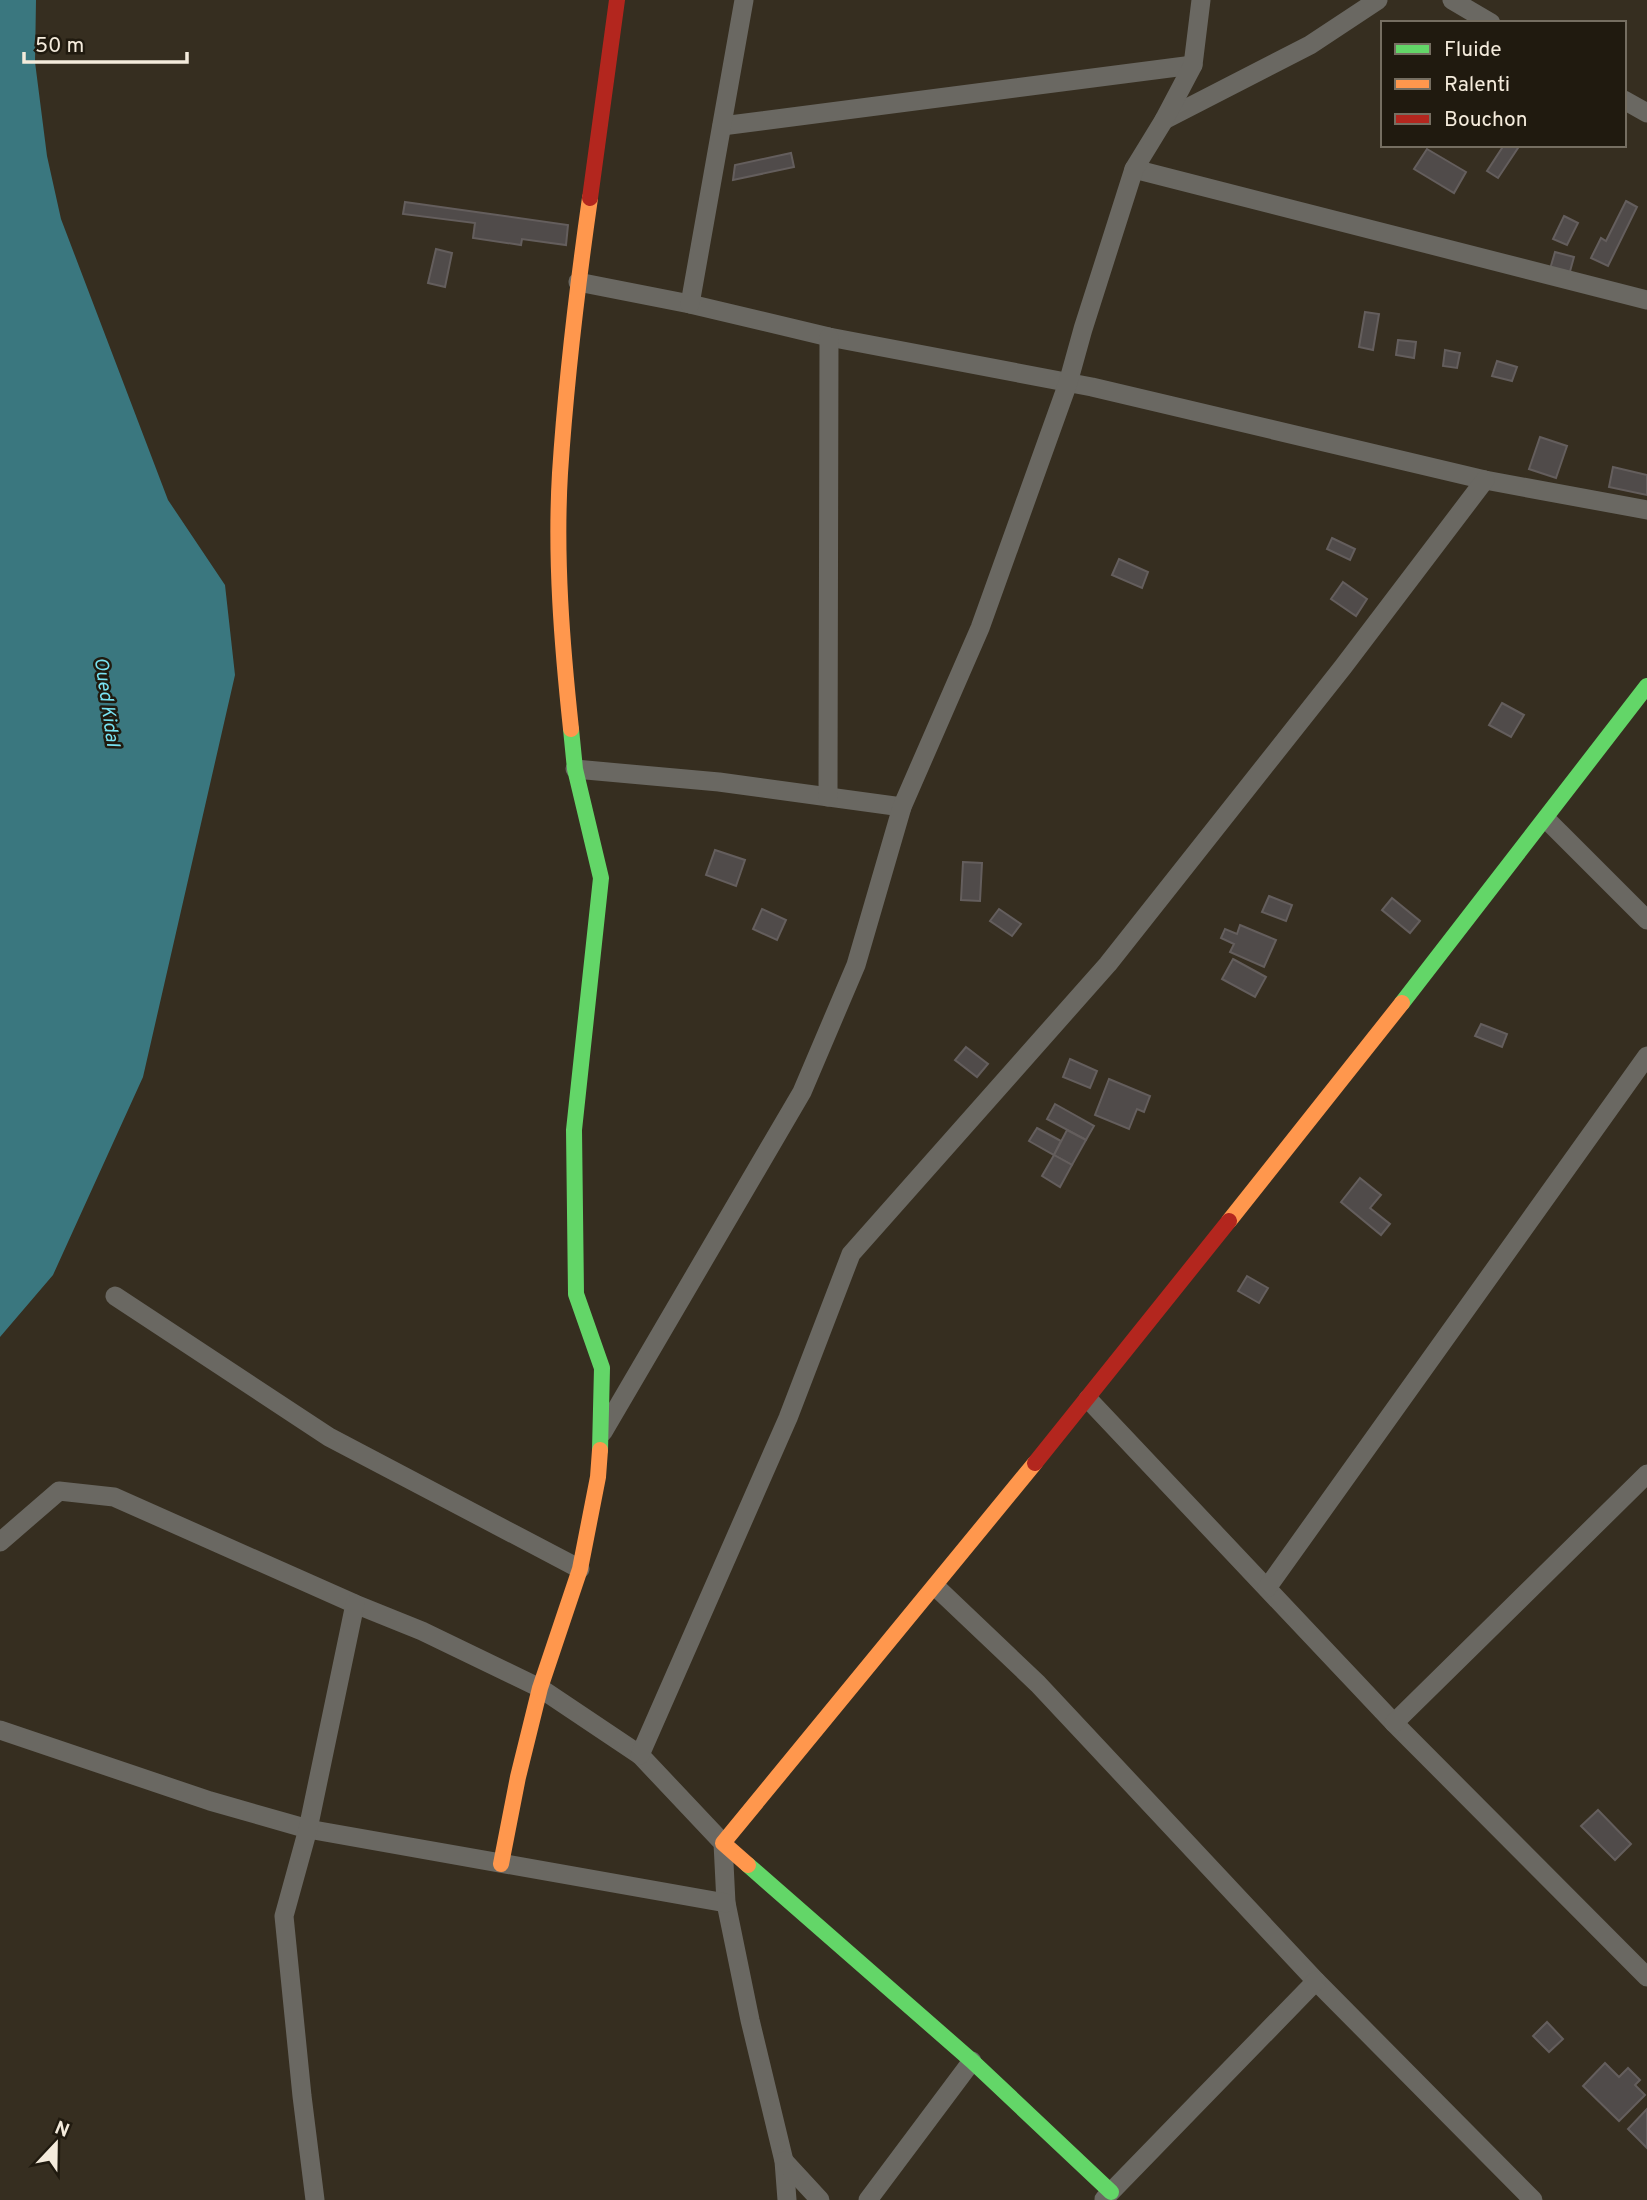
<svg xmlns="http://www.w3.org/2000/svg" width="1647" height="2200" font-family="Overpass,sans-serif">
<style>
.water{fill:#3a777f}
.building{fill:#504b4a;stroke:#645e5d;stroke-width:2}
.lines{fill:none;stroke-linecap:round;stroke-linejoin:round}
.street{stroke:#6a6862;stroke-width:19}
.fast{stroke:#63d668;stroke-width:16}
.slow{stroke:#ff974d;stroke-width:16}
.jam{stroke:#b3261e;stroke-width:16}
.labels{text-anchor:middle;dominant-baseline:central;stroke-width:5;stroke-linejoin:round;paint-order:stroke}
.water-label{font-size:19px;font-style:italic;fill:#79e3f3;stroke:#201a0f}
</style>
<rect width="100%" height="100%" fill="#362e20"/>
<polygon class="water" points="0,0 36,0 35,62 47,156 61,219 168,500 225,585 235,675 143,1077 53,1275 0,1337"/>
<g class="building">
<polygon points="1504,145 1520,145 1498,178 1487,171"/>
<polygon points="1427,149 1466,172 1454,193 1414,169"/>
<polygon points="791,153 794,167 733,180 735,165"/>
<polygon points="1626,201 1637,207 1608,266 1591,258 1601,238 1606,241"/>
<polygon points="405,202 568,225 566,245 522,239 521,245 473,238 475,223 403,214"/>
<polygon points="1564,216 1578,223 1567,245 1553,239"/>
<polygon points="436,249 452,253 445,287 428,283"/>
<polygon points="1555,252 1574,257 1569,275 1550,269"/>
<polygon points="1365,312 1379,314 1373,350 1359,347"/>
<polygon points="1398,340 1416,342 1414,358 1396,355"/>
<polygon points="1445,350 1460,353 1457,368 1443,366"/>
<polygon points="1497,361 1517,367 1512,381 1492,376"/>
<polygon points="1540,437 1567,446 1556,478 1529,469"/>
<polygon points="1613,467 1647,475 1647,495 1609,487"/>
<polygon points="1332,538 1355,549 1350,560 1327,549"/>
<polygon points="1119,559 1148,572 1142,588 1112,575"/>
<polygon points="1343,582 1367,599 1356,616 1331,599"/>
<polygon points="1502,703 1524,715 1511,737 1489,725"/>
<polygon points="715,850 745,860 736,886 706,875"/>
<polygon points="963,862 982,863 980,901 961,900"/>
<polygon points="1269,896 1292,905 1286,921 1262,912"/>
<polygon points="1392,898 1420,921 1410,933 1382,910"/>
<polygon points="762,909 786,920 777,940 753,929"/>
<polygon points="999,909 1021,924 1012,936 990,921"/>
<polygon points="1240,925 1276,940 1264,967 1230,952 1234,944 1221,938 1225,929 1237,934"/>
<polygon points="1233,959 1266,977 1255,997 1222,979"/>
<polygon points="1481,1024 1507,1034 1502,1047 1475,1036"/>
<polygon points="966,1047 988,1064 977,1077 955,1060"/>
<polygon points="1070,1059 1097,1071 1090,1088 1063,1077"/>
<polygon points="1109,1079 1150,1096 1144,1112 1137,1109 1129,1129 1095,1115"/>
<polygon points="1055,1104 1094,1126 1086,1140 1047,1119"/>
<polygon points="1037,1128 1061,1141 1054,1155 1029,1141"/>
<polygon points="1067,1130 1086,1140 1072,1165 1054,1155"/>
<polygon points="1054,1155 1072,1165 1060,1187 1042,1176"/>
<polygon points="1360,1178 1381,1195 1370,1208 1390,1224 1381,1235 1341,1202"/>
<polygon points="1247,1276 1268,1288 1259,1303 1238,1291"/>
<polygon points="1598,1810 1631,1844 1615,1860 1581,1826"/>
<polygon points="1547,2022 1563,2039 1549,2052 1533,2036"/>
<polygon points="1605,2063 1619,2077 1628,2068 1640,2080 1635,2085 1645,2095 1619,2121 1583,2086"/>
<polygon points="1647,2109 1647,2148 1628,2129"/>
</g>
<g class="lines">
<g class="street">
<polyline points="1452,0 1491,23"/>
<polyline points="1624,100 1647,113"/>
<polyline points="1164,120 1310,45 1378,0"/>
<polyline points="722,126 1193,65"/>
<polyline points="1134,169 1647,300"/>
<polyline points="578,282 690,304 829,337 1092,387 1485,480 1647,510"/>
<polyline points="690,304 744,0"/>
<polyline points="575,769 719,782 902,807"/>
<polyline points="828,797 829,337"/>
<polyline points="1547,820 1647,920"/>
<polyline points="115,1296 329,1437 580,1569"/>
<polyline points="1088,1399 1394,1723 1647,1977"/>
<polyline points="603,1432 802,1092 856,965 902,807 980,628 1068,383 1083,329 1134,169 1164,120 1193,65 1201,0"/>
<polyline points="0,1542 59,1491 114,1497 355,1604 422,1631 540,1688 640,1755 723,1843 726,1903 750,2020 784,2161 787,2200"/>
<polyline points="936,1587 1038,1684 1316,1981 1533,2200"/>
<polyline points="1267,1588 1647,1056"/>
<polyline points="1394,1723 1647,1474"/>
<polyline points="0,1730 210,1801 308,1829 726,1903"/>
<polyline points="640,1755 788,1418 851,1254 1108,964 1343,667 1485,480"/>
<polyline points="784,2161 820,2200"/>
<polyline points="1104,2199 1316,1981"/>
<polyline points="315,2200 302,2096 284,1916 308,1829 355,1604"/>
<polyline points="868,2200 972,2061"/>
</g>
<g class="fast">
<polyline points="571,729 575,769 601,878 574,1130 576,1294 602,1368 600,1450"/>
<polyline points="1402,1003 1647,686"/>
<polyline points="748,1865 972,2061 1111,2192"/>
</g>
<g class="slow">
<path d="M 571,729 C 562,645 555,558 560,473 C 566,382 577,289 590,198"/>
<polyline points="1229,1221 1402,1003"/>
<polyline points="501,1864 518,1777 540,1688 580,1569 598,1477 600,1450"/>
<polyline points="748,1865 723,1843 1035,1463"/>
</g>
<g class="jam">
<polyline points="590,198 617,0"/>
<polyline points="1035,1463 1229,1221"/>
</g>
</g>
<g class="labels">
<g class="water-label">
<text transform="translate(106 702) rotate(82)">Oued Kidal</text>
</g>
</g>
<rect x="1381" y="21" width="245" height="126" fill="#201a0f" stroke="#756e61" stroke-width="2"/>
<rect x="1395" y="44" width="35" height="10" fill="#63d668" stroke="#756e61" stroke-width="2"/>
<text x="1444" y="56" font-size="21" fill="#f4ebdc">Fluide</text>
<rect x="1395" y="79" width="35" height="10" fill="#ff974d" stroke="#756e61" stroke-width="2"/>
<text x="1444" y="91" font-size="21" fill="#f4ebdc">Ralenti</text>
<rect x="1395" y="114" width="35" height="10" fill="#b3261e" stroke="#756e61" stroke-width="2"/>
<text x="1444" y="126" font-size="21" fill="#f4ebdc">Bouchon</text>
<g transform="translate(56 2144) rotate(22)" stroke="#201a0f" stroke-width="5" paint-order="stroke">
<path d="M0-5L12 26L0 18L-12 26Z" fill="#f4ebdc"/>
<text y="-10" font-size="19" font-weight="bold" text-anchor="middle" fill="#f4ebdc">N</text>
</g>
<path d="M24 52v10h163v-10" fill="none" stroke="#f4ebdc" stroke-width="3.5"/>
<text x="35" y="52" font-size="21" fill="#f4ebdc" stroke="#201a0f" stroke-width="5" paint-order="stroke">50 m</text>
</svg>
